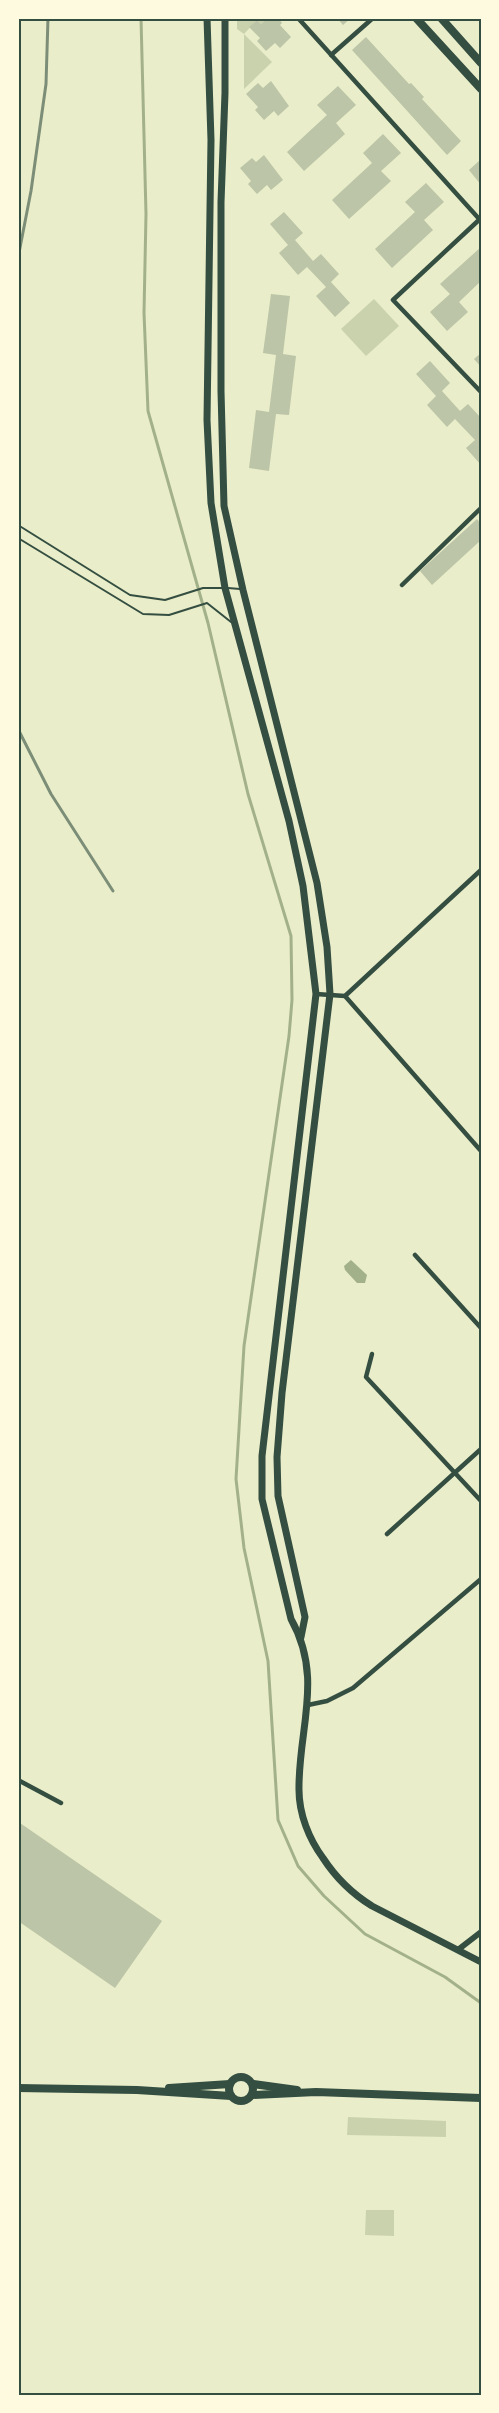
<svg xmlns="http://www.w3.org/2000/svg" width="499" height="2413" font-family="'Playfair Display',serif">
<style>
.green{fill:#cad2ad}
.water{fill:#a3b18a}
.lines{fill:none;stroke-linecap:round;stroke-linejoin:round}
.stream{stroke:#a3b18a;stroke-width:3}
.building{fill:#bcc5a7}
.service{stroke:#344e41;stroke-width:2}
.minor{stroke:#344e41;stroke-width:4.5}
.tertiary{stroke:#344e41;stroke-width:6}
.secondary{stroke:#344e41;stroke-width:7}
.primary{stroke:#344e41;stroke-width:8}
.rail{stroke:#7c8e77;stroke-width:3}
.neatline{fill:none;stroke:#344e41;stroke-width:2}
</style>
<rect width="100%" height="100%" fill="#e9edc9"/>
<g class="green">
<polygon points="237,18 267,18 261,24 257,20 244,34 272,62 244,89 244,34 237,29"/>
<polygon points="374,299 399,326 366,356 341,329"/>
<polygon points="348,2117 446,2121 446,2137 347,2135"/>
<polygon points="366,2210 394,2210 394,2236 365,2235"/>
</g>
<polygon class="water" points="351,1260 367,1275 365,1283 357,1283 345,1270 344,1266"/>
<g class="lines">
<polyline class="stream" points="141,18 146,214 144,313 148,411 208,623 248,794 291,936 292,1000 289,1036 244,1346 236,1479 244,1548 268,1661 278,1820 298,1866 324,1896 365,1934 445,1977 481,2003"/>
</g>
<g class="building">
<polygon points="267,18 278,18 282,23 280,25 291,37 280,48 275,43 266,51 257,41 260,38 249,27 257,20 261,24"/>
<polygon points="337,18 351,18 343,25"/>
<polygon points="366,37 409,84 411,83 424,97 422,99 461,141 447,155 352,50"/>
<polygon points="271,81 289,106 278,116 274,111 264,120 255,110 258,107 246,94 258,83 263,88"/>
<polygon points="338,86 356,105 336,123 345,134 304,171 287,152 327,115 317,105"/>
<polygon points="383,134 401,153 381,171 391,181 349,219 332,200 372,163 363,153"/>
<polygon points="264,155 283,180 271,190 267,185 257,194 248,184 251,181 240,168 252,158 256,162"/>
<polygon points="479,161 481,164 481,185 469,170"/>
<polygon points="426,183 444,202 424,220 433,230 392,268 375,249 415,212 405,202"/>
<polygon points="284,212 303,233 295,240 313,261 321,254 339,274 331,282 350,303 335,317 316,296 326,287 307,267 298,275 279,253 288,245 270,224"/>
<polygon points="481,247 481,281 459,302 468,312 447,331 430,312 450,294 440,284"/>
<polygon points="271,294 290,296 283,354 296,356 289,415 276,414 269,471 249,468 256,410 269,412 276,355 263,353"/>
<polygon points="481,353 481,367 474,359"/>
<polygon points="430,361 450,383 442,391 460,411 468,404 481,418 481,465 466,448 475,440 455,419 447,427 427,405 436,396 416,374"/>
<polygon points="477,519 481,524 481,540 432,585 420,571"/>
<polygon points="20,1823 162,1921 115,1988 18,1921 18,1826"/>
</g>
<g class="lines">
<g class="service">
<polyline points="18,525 130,595 165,600 203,588 222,588"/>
<polyline points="18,538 143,614 169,615 207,603 231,622"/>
<polyline points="228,588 240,589"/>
</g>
<g class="minor">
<polyline points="298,18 481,221"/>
<polyline points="331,55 373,18"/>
<polyline points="480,219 393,300 481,392"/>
<polyline points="402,585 481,508"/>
<polyline points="316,994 345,996 481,1151"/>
<polyline points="345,996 481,870"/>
<polyline points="415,1255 481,1328"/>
<polyline points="372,1354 366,1377 481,1501"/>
<polyline points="387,1534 481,1449"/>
<polyline points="308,1705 327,1701 353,1688 481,1579"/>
<polyline points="18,1780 61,1803"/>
</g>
<polyline class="tertiary" points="459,1949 481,1932"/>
<g class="secondary">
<path d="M 207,18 L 211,140 L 207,420 L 211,503 L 225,588 L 289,821 L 303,886 L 316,994 L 262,1456 L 262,1499 L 291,1619 C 324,1678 298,1729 299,1790 C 299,1814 309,1839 323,1858 C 336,1878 351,1893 372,1906 L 481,1962"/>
<polyline points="225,18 225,93 221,202 221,391 224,506 243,590 317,883 327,947 330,994 282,1393 277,1457 278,1496 305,1617 301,1637"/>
</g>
<g class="primary">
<polyline points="416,18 481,89"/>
<polyline points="441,18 481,63"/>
<circle cx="241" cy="2089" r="12"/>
<polyline points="253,2084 297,2090"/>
<polyline points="18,2088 137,2090 231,2096"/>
<polyline points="169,2088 230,2084"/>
<polyline points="252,2095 316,2092 481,2098"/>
</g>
<g class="rail">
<polyline points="18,258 31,191 46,84 48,18"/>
<polyline points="18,729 51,794 113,891"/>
</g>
</g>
<rect width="499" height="2413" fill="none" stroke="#fefae0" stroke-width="39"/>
<rect x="20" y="20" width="460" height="2374" class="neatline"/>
</svg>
